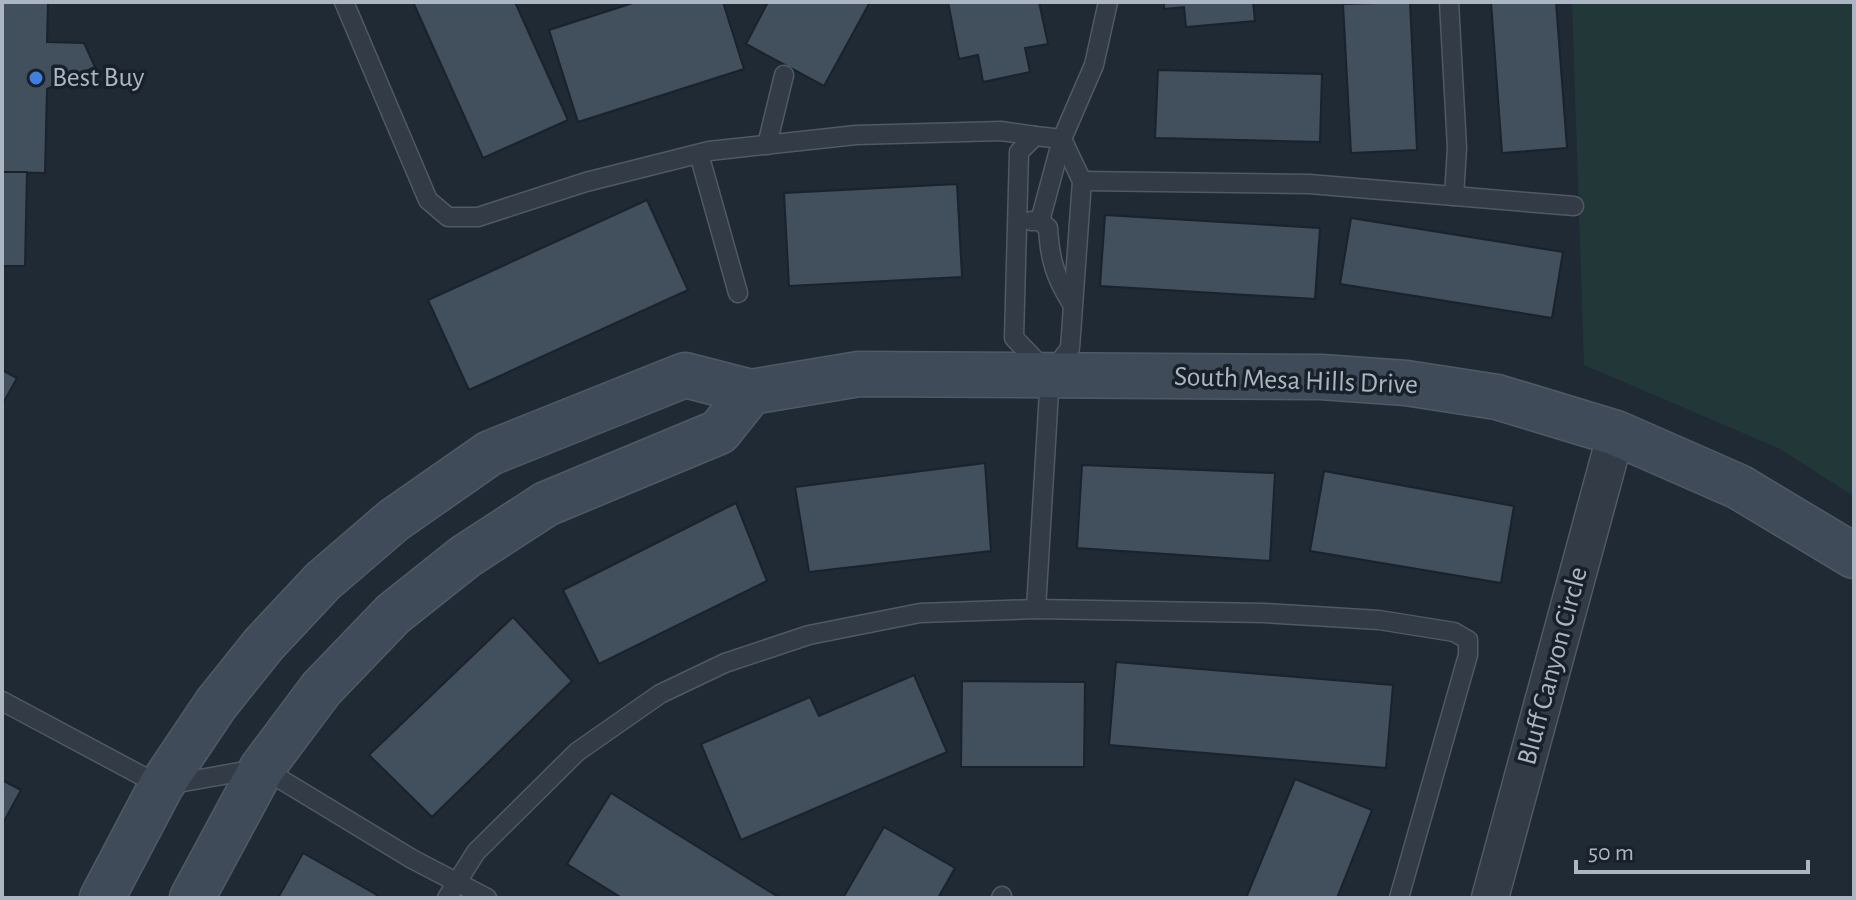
<svg xmlns="http://www.w3.org/2000/svg" width="1856" height="900" font-family="'Alegreya Sans',sans-serif">
<style>
.green{fill:#223737}
.building{fill:#424f5d;stroke:#1a222c;stroke-width:2}
.lines{fill:none;stroke-linecap:round;stroke-linejoin:round}
.lane-casing{stroke:#505964;stroke-width:21}
.street-casing{stroke:#505964;stroke-width:39}
.secondary-casing{stroke:#505964;stroke-width:47}
.lane{stroke:#323b46;stroke-width:18}
.street{stroke:#323b46;stroke-width:36}
.secondary{stroke:#404b59;stroke-width:44}
.shop-dot{fill:#3f7fe0;stroke:#18202a;stroke-width:3}
.labels{text-anchor:middle;dominant-baseline:central;stroke-width:7;stroke-linejoin:round;paint-order:stroke}
.poi-label{font-size:28px;fill:#acb6c3;stroke:#18202a;text-anchor:start}
.street-label{font-size:28px;fill:#acb6c3;stroke:#18202a}
</style>
<rect width="100%" height="100%" fill="#1f2a35"/>
<polygon class="green" points="1572,2 1854,2 1854,496 1778,448 1584,365"/>
<g class="building">
<polygon points="2,2 48,2 47,42 84,43 95,67 47,89 45,173 2,172"/>
<polygon points="413,2 515,2 568,120 483,158"/>
<polygon points="636,2 723,2 744,69 578,122 549,30"/>
<polygon points="768,2 870,2 824,86 746,44"/>
<polygon points="948,2 1039,2 1048,44 1025,48 1030,72 983,82 978,55 959,59"/>
<polygon points="1164,2 1253,2 1255,21 1186,27 1184,7 1164,9"/>
<polygon points="1410,2 1417,150 1351,153 1343,4"/>
<polygon points="1491,2 1556,2 1567,148 1502,153"/>
<polygon points="1158,70 1322,74 1320,142 1155,138"/>
<polygon points="2,172 27,172 25,266 2,266"/>
<polygon points="957,184 962,277 789,286 784,193"/>
<polygon points="647,200 688,290 469,390 428,300"/>
<polygon points="1105,215 1320,228 1315,299 1100,286"/>
<polygon points="1351,218 1563,252 1552,318 1340,284"/>
<polygon points="2,370 17,378 2,405"/>
<polygon points="985,463 991,551 809,572 795,487"/>
<polygon points="1082,465 1275,473 1270,561 1077,548"/>
<polygon points="1324,471 1514,506 1501,583 1310,551"/>
<polygon points="736,503 767,581 599,664 563,590"/>
<polygon points="513,617 572,681 432,817 369,755"/>
<polygon points="1116,662 1393,685 1386,768 1109,745"/>
<polygon points="914,675 947,752 741,840 701,744 810,697 819,716"/>
<polygon points="962,681 1085,682 1084,767 961,767"/>
<polygon points="1295,779 1372,810 1337,898 1246,898"/>
<polygon points="2,780 21,790 2,825"/>
<polygon points="611,793 780,898 622,898 567,864"/>
<polygon points="884,827 955,868 938,898 843,898"/>
<polygon points="303,853 377,895 375,898 278,898"/>
</g>
<g class="lines">
<g class="lane-casing">
<g id="lane">
<polyline points="344,2 428,200 448,217 478,217 586,182 709,151 856,135 1001,131 1035,136"/>
<polyline points="1449,2 1457,148 1454,196"/>
<polyline points="767,145 784,75"/>
<polyline points="699,154 738,293"/>
<polyline points="1082,181 1309,184 1574,206"/>
<path d="M 1031,221 L 1040,221 L 1048,228 C 1050,260 1055,277 1072,304"/>
<polyline points="1040,221 1062,139 1094,65 1108,2"/>
<polyline points="1036,609 1050,375 1070,348 1082,181 1062,139 1035,136 1019,152 1014,338 1045,370"/>
<polyline points="2,701 161,786 262,768 412,859 487,898"/>
<polyline points="447,898 476,852 577,752 660,694 725,663 809,635 920,613 1036,609 1264,613 1379,620 1454,632 1468,640 1468,655 1399,898"/>
<polyline points="1001,898 1002,896"/>
</g>
</g>
<g class="street-casing">
<polyline id="street" points="1490,898 1616,433"/>
</g>
<g class="secondary-casing">
<g id="secondary">
<polyline points="102,898 161,786 216,704 264,644 323,581 394,520 490,453 685,375 751,392 859,374 1321,377 1406,383 1497,397 1616,433 1739,487 1854,556"/>
<polyline points="192,898 262,768 321,689 393,614 466,556 546,504 719,432 751,392"/>
</g>
</g>
<use href="#lane" class="lane"/>
<use href="#street" class="street"/>
<use href="#secondary" class="secondary"/>
</g>
<circle class="shop-dot" cx="36" cy="78" r="8"/>
<g class="labels">
<g class="poi-label">
<text x="52" y="78">Best Buy</text>
</g>
<g class="street-label">
<text transform="translate(1296 381) rotate(2)">South Mesa Hills Drive</text>
<text transform="translate(1553 666) rotate(-75)">Bluff Canyon Circle</text>
</g>
</g>
<rect width="1856" height="900" fill="none" stroke="#acb6c3" stroke-width="8"/>
<path d="M1576 860v12h232v-12" fill="none" stroke="#acb6c3" stroke-width="4"/>
<text x="1588" y="860" font-size="24" fill="#acb6c3" stroke="#18202a" stroke-width="6" paint-order="stroke">50 m</text>
</svg>
